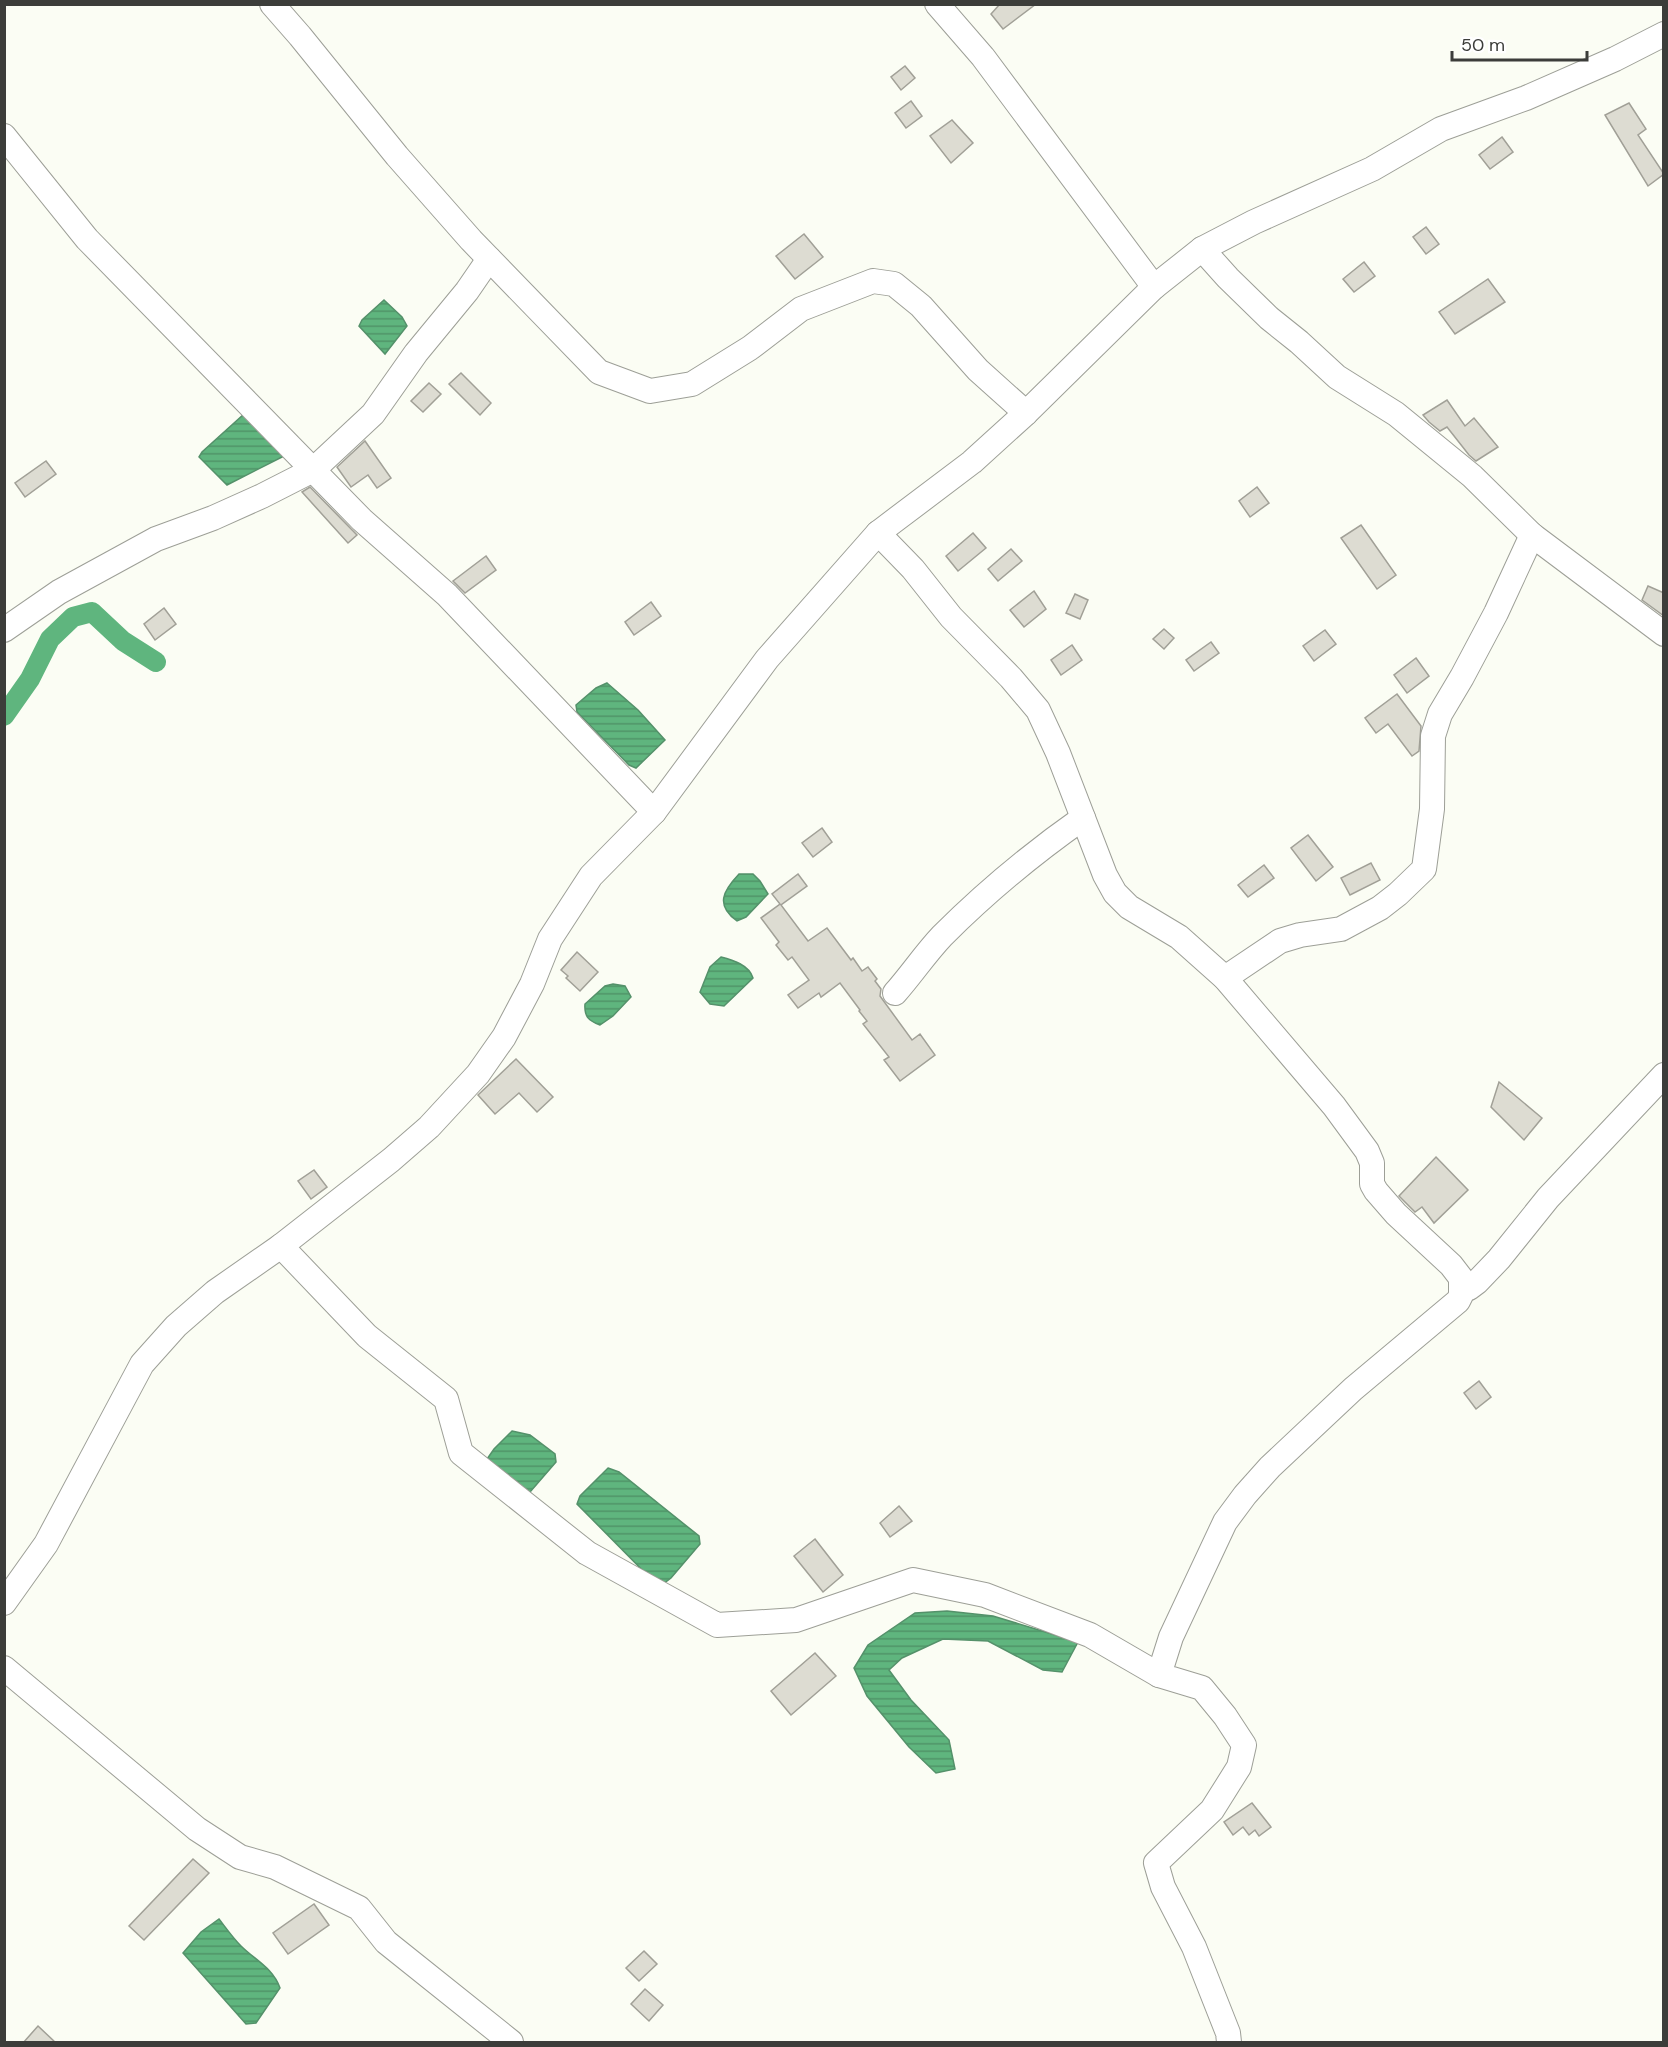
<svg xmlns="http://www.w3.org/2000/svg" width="1668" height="2047" font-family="'DM Sans',sans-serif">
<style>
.water{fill:url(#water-rules);stroke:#54916a;stroke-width:1.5}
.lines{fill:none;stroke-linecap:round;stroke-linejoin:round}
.canal{stroke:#5fb57e;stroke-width:20}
.building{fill:#dddcd2;stroke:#a1a097;stroke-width:1.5}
.minor-casing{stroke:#9d9f97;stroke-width:26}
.minor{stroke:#fff;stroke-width:24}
</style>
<defs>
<pattern id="water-rules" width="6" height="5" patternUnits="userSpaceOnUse" patternTransform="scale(1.5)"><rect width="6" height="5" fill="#5fb57e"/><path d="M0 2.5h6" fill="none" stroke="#509468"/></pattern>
</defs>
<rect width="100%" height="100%" fill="#fbfdf4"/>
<g class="water">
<polygon points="384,300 402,317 407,326 385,354 359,326 362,320"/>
<polygon points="244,414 286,455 227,485 199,457 202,452"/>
<polygon points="607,683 638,710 665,740 636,768 629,765 577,712 576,705 596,688"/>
<path d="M 739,874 L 753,874 L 760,881 L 768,894 L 746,917 L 737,921 C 715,905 723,891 739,874 Z"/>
<path d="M 721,957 C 733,960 749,965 753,978 L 724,1006 L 710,1004 L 700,992 L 710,967 Z"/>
<path d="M 613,984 L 625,986 L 631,997 L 613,1016 L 600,1025 C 589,1021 584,1017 585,1004 L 605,986 Z"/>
<polygon points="512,1431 530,1435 555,1454 556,1462 524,1499 485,1462 494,1449"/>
<polygon points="608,1468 619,1472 699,1536 700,1544 671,1578 659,1587 577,1504 580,1496"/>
<polygon points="947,1611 993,1616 1078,1642 1062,1672 1043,1670 988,1641 943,1639 902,1658 889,1670 911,1700 949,1740 955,1769 936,1773 909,1747 867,1696 854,1668 868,1645 915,1613"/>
<path d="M 219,1919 C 226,1928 233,1938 241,1946 C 255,1960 273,1968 280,1988 L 256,2023 L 246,2024 L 183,1953 L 201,1932 Z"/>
</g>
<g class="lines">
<polyline class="canal" points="4,716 30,679 50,639 73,617 92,612 123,641 156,662"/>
</g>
<g class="building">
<polygon points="1000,4 1036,4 1003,29 991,14"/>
<polygon points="905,66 915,78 901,90 891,77"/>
<polygon points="911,101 922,116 906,128 895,113"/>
<polygon points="1629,103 1646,129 1638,135 1664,174 1648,186 1605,115"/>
<polygon points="952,120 973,143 951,163 930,136"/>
<polygon points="1502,137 1513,152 1490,169 1479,155"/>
<polygon points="1426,227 1439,244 1426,254 1413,237"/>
<polygon points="804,234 823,257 795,279 776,256"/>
<polygon points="1364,262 1375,276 1354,292 1343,279"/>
<polygon points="1488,279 1505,302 1455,334 1439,312"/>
<polygon points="461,373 491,403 480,415 449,384"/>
<polygon points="429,383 441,394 423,412 411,401"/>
<polygon points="1447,400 1465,426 1474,418 1498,447 1476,461 1469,455 1447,427 1440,431 1429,422 1423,415"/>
<polygon points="365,441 391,478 377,488 368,475 351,487 337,467"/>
<polygon points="46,461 56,474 25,497 15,483"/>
<polygon points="310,487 357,535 348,543 302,492"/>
<polygon points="1257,487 1269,503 1250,517 1239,501"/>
<polygon points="1361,525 1396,575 1377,589 1341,538"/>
<polygon points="973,533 986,548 958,571 946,556"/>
<polygon points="1011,549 1022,561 998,581 988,569"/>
<polygon points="486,556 496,570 465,593 453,581"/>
<polygon points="1648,586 1664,593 1664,616 1642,600"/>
<polygon points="1034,591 1046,609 1024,627 1010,610"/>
<polygon points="1075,594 1088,600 1080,619 1066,613"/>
<polygon points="651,602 661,616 634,635 625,622"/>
<polygon points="164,608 176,624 155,640 144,624"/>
<polygon points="1164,629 1174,638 1164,649 1153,639"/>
<polygon points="1325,630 1336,644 1314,661 1303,646"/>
<polygon points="1211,642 1219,653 1194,671 1186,660"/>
<polygon points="1072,645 1082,660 1061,675 1051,660"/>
<polygon points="1416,658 1429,676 1407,693 1394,675"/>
<polygon points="1397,694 1421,726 1419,751 1412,756 1388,724 1376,733 1365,718"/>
<polygon points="822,828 832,842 813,857 802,843"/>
<polygon points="1308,835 1333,867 1316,881 1291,848"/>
<polygon points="1371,863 1380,880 1350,895 1341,878"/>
<polygon points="1264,865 1274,878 1248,897 1238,885"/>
<polygon points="798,874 807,886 781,905 808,941 827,928 851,960 853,958 862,971 868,967 877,979 875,981 881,989 880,996 912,1040 920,1034 935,1055 900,1081 884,1060 889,1057 863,1024 867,1021 859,1011 860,1010 840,983 821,997 819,993 798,1008 788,995 809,980 792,957 788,960 776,945 779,942 761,918 780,904 772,894"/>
<polygon points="577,952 598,972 580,991 566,978 568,976 561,970"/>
<polygon points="516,1059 553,1097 537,1112 519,1093 495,1114 478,1095"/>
<polygon points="1499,1082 1542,1118 1524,1140 1491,1107"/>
<polygon points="1436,1157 1468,1190 1434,1223 1422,1207 1415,1212 1399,1196"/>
<polygon points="314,1170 327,1187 311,1199 298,1181"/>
<polygon points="1479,1381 1491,1397 1476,1409 1464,1393"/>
<polygon points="899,1506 912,1521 890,1537 880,1523"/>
<polygon points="815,1539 843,1575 823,1592 794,1556"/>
<polygon points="815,1653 836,1676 791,1715 771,1691"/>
<polygon points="1252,1803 1271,1827 1259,1836 1255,1830 1249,1835 1243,1827 1233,1835 1224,1822"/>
<polygon points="193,1859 209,1873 144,1940 129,1926"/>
<polygon points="314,1904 329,1925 288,1954 273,1933"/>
<polygon points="644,1951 657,1964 639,1981 626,1968"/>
<polygon points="645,1989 663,2005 649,2021 631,2004"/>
<polygon points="38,2026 56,2043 23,2043"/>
</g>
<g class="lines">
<g class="minor-casing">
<g id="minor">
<polyline points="272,4 300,36 397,156 471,240 599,372 650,391 692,384 750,348 801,309 873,281 894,284 921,306 978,370 1026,413"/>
<polyline points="937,4 983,57 1154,287"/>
<polyline points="4,136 87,239 362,520 447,595 654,812"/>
<polyline points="1202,249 1228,278 1269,318 1299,342 1337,377 1396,414 1472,476 1532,535 1664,634"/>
<polyline points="878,533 913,569 951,617 1011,678 1038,710 1058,753 1105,875 1115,893 1129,907 1179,937 1225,978 1334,1106 1367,1151 1372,1163 1372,1184 1376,1191 1396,1214 1451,1265 1461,1278 1461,1295 1458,1301 1353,1389 1270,1467 1245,1495 1225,1522 1171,1637 1159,1675 1202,1688 1225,1716 1244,1745 1239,1767 1212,1810 1156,1863 1163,1887 1194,1947 1228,2033 1229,2042"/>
<polyline points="4,630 59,592 156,539 213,518 262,496 313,470 373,414 416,353 467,291 489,259"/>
<polyline points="1225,978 1280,941 1300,935 1341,929 1380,908 1398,894 1424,869 1432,809 1433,736 1440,714 1462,677 1496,613 1532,535"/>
<path d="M 895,993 C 911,975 925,954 942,936 C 985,893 1033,853 1083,818"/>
<polyline points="281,1246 367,1336 446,1399 461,1453 587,1553 717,1625 796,1620 913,1580 985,1595 1090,1635 1159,1675"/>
<polyline points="1461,1289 1469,1288 1477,1282 1499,1259 1548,1198 1664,1075"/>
<polyline points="4,1603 46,1544 142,1364 176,1326 215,1292 281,1246 391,1160 429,1127 478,1074 504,1037 532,984 550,939 591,876 654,812 767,659 878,533 972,462 1026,413 1154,287 1202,249 1254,222 1372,169 1441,129 1526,98 1615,59 1664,34"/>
<polyline points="4,1668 197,1829 240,1857 275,1867 359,1908 386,1942 511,2042"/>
</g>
</g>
<use href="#minor" class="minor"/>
</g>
<rect width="1668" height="2047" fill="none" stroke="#3c3d3a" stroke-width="12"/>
<path d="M1452 51v9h135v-9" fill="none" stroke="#3c3d3a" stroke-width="3"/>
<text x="1461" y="51" font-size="18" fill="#3c3d3a" stroke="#ffffff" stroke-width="4.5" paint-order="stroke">50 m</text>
</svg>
